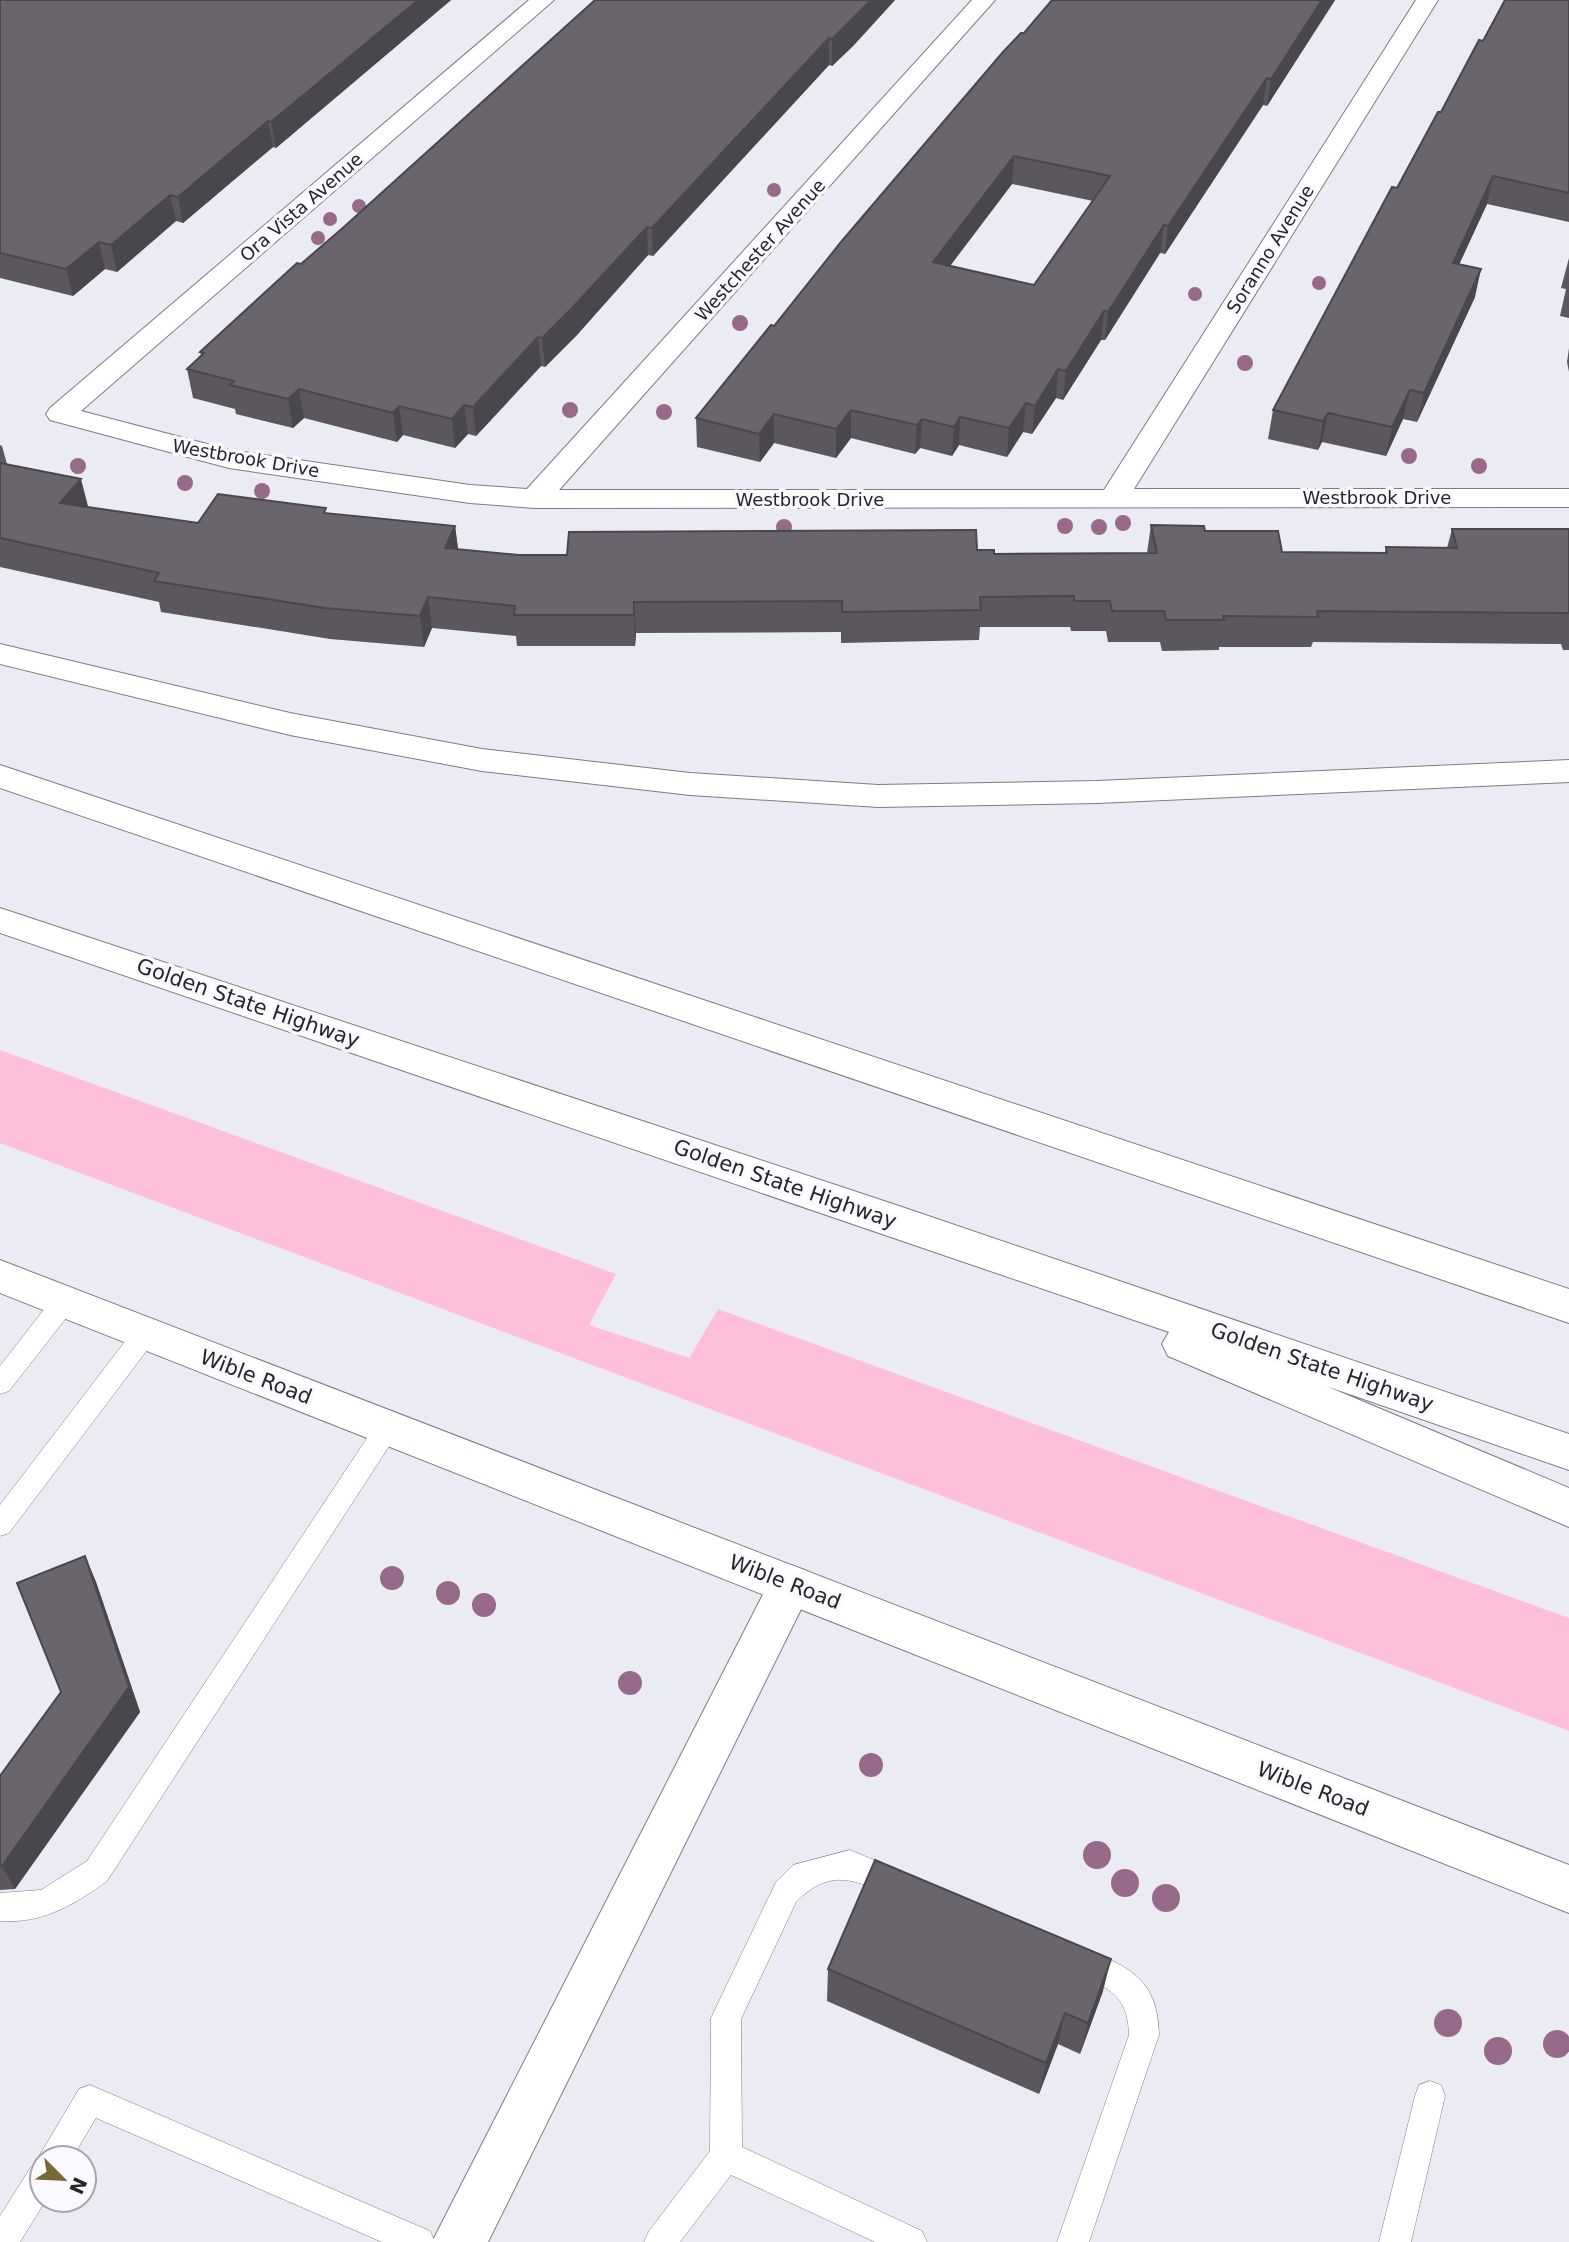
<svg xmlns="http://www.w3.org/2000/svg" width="1569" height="2242" font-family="'DejaVu Sans',sans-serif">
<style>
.green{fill:#fdbfd9}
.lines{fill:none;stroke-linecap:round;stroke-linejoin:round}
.lane-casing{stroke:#7c7d84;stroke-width:1}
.street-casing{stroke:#7c7d84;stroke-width:2}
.secondary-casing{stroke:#7c7d84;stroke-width:2}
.highway-casing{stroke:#7c7d84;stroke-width:2}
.lane{fill:#fff;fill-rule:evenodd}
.street{fill:#fff;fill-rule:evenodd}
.secondary{fill:#fff;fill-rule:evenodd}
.highway{fill:#fff;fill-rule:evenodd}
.tree{fill:#966a88}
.wall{fill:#5b575d;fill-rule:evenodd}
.shaded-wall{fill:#4a474c}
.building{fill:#6a656c;stroke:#4a474c;stroke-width:2;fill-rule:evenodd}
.labels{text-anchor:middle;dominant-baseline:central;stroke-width:7;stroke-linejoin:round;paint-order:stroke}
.far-street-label{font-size:18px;fill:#262629;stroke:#f9f9fe}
.street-label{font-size:21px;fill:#262629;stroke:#f9f9fe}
</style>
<rect width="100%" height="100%" fill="#ebebf4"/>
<polygon class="green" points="0,1050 616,1274 589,1325 689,1358 718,1309 1569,1618 1569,1731 0,1143"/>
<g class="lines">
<g class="lane-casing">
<g id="lane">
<polygon points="65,1291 74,1294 77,1301 74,1308 9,1391 0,1394 0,1366 56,1294"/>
<polygon points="145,1324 154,1327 157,1334 154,1341 9,1533 0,1536 0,1505 136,1327"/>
<path d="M 388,1416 L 397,1420 L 401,1427 L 397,1434 L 107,1881 C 74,1905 42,1924 0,1921 L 0,1893 L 41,1890 L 87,1861 L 379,1420 Z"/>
<path d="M 850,1850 L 905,1873 L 910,1883 L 905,1893 L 895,1897 C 855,1881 832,1866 796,1902 L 741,2019 L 742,2147 L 922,2231 L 927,2242 L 875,2242 L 731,2175 L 680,2242 L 644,2242 L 649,2231 L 710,2151 L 711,2018 L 776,1882 L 793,1865 Z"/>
<path d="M 1078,1946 C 1126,1966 1158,1976 1159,2035 L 1089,2242 L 1057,2242 L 1129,2035 C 1128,1990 1104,1987 1068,1971 L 1063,1961 L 1068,1951 Z"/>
<polygon points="1430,2081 1441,2085 1445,2096 1411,2242 1379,2242 1415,2096 1419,2085"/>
<polygon points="90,2085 430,2231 435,2242 382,2242 96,2118 72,2158 42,2158 42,2200 46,2200 20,2242 0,2242 0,2216 31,2167 40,2163 38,2158 79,2089"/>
</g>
</g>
<g class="street-casing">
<g id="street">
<polygon points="529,0 554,0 81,411 230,450 470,485 527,489 972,0 995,0 559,490 1104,490 1416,0 1438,0 1134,489 1569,489 1569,507 535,508 470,503 229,468 50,420 46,414 50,408"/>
<polygon points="791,1565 807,1571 813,1585 488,2242 432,2242 775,1571"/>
</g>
</g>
<g class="secondary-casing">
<polygon id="secondary" points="0,1260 1569,1865 1569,1913 0,1293"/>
</g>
<g class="highway-casing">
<g id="highway">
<polygon points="0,644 290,713 482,749 690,773 878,785 1097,781 1569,760 1569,782 1097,803 878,807 690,795 482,771 290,735 0,664"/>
<polygon points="0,765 1569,1289 1569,1323 0,788"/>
<polygon points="0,908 902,1207 1569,1434 1569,1470 1326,1386 1569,1488 1569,1527 1168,1356 1162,1344 1169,1332 0,933"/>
</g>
</g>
<use href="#lane" class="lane"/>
<use href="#street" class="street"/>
<use href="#secondary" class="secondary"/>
<use href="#highway" class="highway"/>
</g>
<g class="tree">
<circle cx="774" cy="190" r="7"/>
<circle cx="359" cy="206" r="7"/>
<circle cx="330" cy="219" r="7"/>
<circle cx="318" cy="238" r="7"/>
<circle cx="1319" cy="283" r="7"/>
<circle cx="1195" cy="294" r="7"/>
<circle cx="740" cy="323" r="8"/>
<circle cx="1245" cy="363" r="8"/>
<circle cx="570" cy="410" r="8"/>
<circle cx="664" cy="412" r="8"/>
<circle cx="1409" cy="456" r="8"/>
<circle cx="78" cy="466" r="8"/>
<circle cx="1479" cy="466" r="8"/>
<circle cx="185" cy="483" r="8"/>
<circle cx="262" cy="491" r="8"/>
<circle cx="1123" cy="523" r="8"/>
<circle cx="1065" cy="526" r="8"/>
<circle cx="784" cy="527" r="8"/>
<circle cx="1099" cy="527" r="8"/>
<circle cx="392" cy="1578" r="12"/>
<circle cx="448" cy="1593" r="12"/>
<circle cx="484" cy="1605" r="12"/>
<circle cx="630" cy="1683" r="12"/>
<circle cx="871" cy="1765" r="12"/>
<circle cx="1097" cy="1855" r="14"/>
<circle cx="1125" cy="1883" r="14"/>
<circle cx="1166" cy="1898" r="14"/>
<circle cx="1448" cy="2023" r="14"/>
<circle cx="1557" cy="2044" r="14"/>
<circle cx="1498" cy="2051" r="14"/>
</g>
<g class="wall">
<polygon points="0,0 451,0 276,148 273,147 183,223 176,221 117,272 105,269 73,296 0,278"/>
<polygon points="895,0 853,46 832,66 829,65 653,256 648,255 576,336 545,367 541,366 476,436 468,434 455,448 403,435 397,442 304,418 293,428 236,414 235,409 193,398 187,369 201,355 200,352 345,226"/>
<path d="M 1052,0 L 1335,0 L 1267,106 L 1263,105 L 1165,254 L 1160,253 L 1105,340 L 1101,340 L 1063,400 L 1056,398 L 1032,434 L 1023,432 L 1007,457 L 959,445 L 952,456 L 920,448 L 915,454 L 851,438 L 836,458 L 774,443 L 760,462 L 697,447 L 696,418 ZM 1012,184 L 1093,201 L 1034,285 L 950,266 Z"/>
<polygon points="1569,0 1569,222 1487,204 1459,264 1475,297 1417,422 1403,419 1386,456 1322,442 1318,450 1268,439 1273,410 1397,188 1483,41"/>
<polygon points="1569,258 1569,318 1560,316 1566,289 1561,288"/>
<polygon points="1569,348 1569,372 1567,362"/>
<polygon points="0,445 2,446 7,464 88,507 198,523 327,513 455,526 458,549 519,555 977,550 994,554 1147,553 1151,525 1205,531 1282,552 1385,553 1386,547 1447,548 1452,529 1569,529 1569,650 1563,650 1561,644 1313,642 1311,647 1219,647 1219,650 1162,651 1160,642 1108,642 1106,631 1071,631 1070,627 980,627 979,640 841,643 841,632 636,633 635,646 517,646 516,636 432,628 424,647 330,639 161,612 159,602 0,567"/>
<polygon points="85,1556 96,1582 140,1712 15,1889 0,1890 0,1776 61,1692"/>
<polygon points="828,1969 1103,1991 1080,2054 1058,2044 1039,2094 827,2001"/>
</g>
<g class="shaded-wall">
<polygon points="418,0 451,0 276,148 271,122"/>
<polygon points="871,0 895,0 853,46 832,66 832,39"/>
<polygon points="1322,0 1335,0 1267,106 1271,79"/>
<polygon points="829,38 829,65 653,256 652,228"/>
<polygon points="1267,78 1263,105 1165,254 1168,226"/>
<polygon points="268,121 273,147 183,223 178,197"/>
<polygon points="1014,156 1012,184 931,291 933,262"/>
<polygon points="1493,176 1487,204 1447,291 1453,263"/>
<polygon points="170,195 176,221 117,272 111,245"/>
<polygon points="1164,225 1160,253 1105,340 1108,312"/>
<polygon points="647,227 648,255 576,336 545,367 542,338"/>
<polygon points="99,242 105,269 73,296 66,269"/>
<polygon points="1481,269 1475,297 1417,422 1424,393"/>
<polygon points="1104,311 1101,340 1063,400 1066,371"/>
<polygon points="538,337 541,366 476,436 473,407"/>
<polygon points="1058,369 1056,398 1032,434 1035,406"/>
<polygon points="299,389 304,418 293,428 288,399"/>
<polygon points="1410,390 1403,419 1386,456 1392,427"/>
<polygon points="1026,403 1023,432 1007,457 1009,428"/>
<polygon points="464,405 468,434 455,448 452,419"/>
<polygon points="399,406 403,435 397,442 393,413"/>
<polygon points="851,410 851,438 836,458 836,429"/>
<polygon points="1328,413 1322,442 1318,450 1323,421"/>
<polygon points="774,414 774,443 760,462 759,434"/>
<polygon points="960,417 959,445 952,456 954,427"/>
<polygon points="922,419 920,448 915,454 917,425"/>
<polygon points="81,479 89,510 60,503"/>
<polygon points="455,526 459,556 445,548"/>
<polygon points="428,597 432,628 424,647 420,616"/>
<polygon points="634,602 636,633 635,646 634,615"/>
<polygon points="85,1556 96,1582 140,1712 15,1889 2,1866 129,1687"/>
<polygon points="1111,1959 1103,1991 1080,2054 1088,2023"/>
<polygon points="1065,2013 1058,2044 1039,2094 1046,2063"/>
</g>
<g class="building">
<polygon points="0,0 418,0 271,122 268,121 178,197 170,195 111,245 99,242 66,269 0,253"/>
<polygon points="595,0 871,0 832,39 829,38 652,228 647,227 573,307 542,338 538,337 473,407 464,405 452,419 399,406 393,413 299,389 288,399 230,385 234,381 187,369 204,353 200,352 297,263 301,264 345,226"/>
<path d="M 1052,0 L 1322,0 L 1271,79 L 1267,78 L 1168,226 L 1164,225 L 1108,312 L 1104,311 L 1066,371 L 1058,369 L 1035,406 L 1026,403 L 1009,428 L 960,417 L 954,427 L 922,419 L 917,425 L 851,410 L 836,429 L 774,414 L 759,434 L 696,418 L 771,325 L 774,326 L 841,242 L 1003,52 L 1021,33 L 1024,33 ZM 1014,156 L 1110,176 L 1034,285 L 933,262 Z"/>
<polygon points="1505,0 1569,0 1569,193 1493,176 1453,263 1481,269 1424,393 1410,390 1392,427 1328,413 1323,421 1273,410 1392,187 1397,188 1438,112 1441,112 1479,40 1483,41"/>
<polygon points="0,463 81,479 60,503 198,523 218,494 326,508 324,513 455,526 445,548 519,555 567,555 569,532 976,530 977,550 994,550 994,554 1157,553 1151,525 1204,526 1205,531 1278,531 1282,552 1387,553 1386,547 1457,548 1452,529 1569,529 1569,613 1317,611 1318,617 1223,616 1224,620 1166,620 1164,611 1112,611 1110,601 1074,601 1074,596 980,597 981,610 842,612 842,601 634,602 634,615 514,615 515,606 428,597 420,616 324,608 154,581 159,573 0,538"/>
<polygon points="85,1556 129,1687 2,1866 0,1866 0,1776 61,1692 17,1583"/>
<polygon points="875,1860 1111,1959 1088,2023 1065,2013 1046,2063 828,1969"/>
</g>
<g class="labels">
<g class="far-street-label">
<text transform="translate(301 207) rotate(-41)">Ora Vista Avenue</text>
<text transform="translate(1270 249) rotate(-58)">Soranno Avenue</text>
<text transform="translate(760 250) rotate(-48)">Westchester Avenue</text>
<text transform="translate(246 458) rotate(10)">Westbrook Drive</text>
<text x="1377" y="497">Westbrook Drive</text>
<text x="810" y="499">Westbrook Drive</text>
</g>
<g class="street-label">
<text transform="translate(248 1003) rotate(19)">Golden State Highway</text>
<text transform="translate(785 1184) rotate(19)">Golden State Highway</text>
<text transform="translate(1322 1367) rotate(19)">Golden State Highway</text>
<text transform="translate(256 1377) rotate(21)">Wible Road</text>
<text transform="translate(785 1582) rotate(21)">Wible Road</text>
<text transform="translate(1313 1789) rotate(21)">Wible Road</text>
</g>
</g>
<g transform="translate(63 2179) rotate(114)"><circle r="33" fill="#f9f9fe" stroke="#a5a5a9" stroke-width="2"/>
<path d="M0-5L12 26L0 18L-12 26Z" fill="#786836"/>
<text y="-10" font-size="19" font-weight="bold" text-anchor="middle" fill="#262629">N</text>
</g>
</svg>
